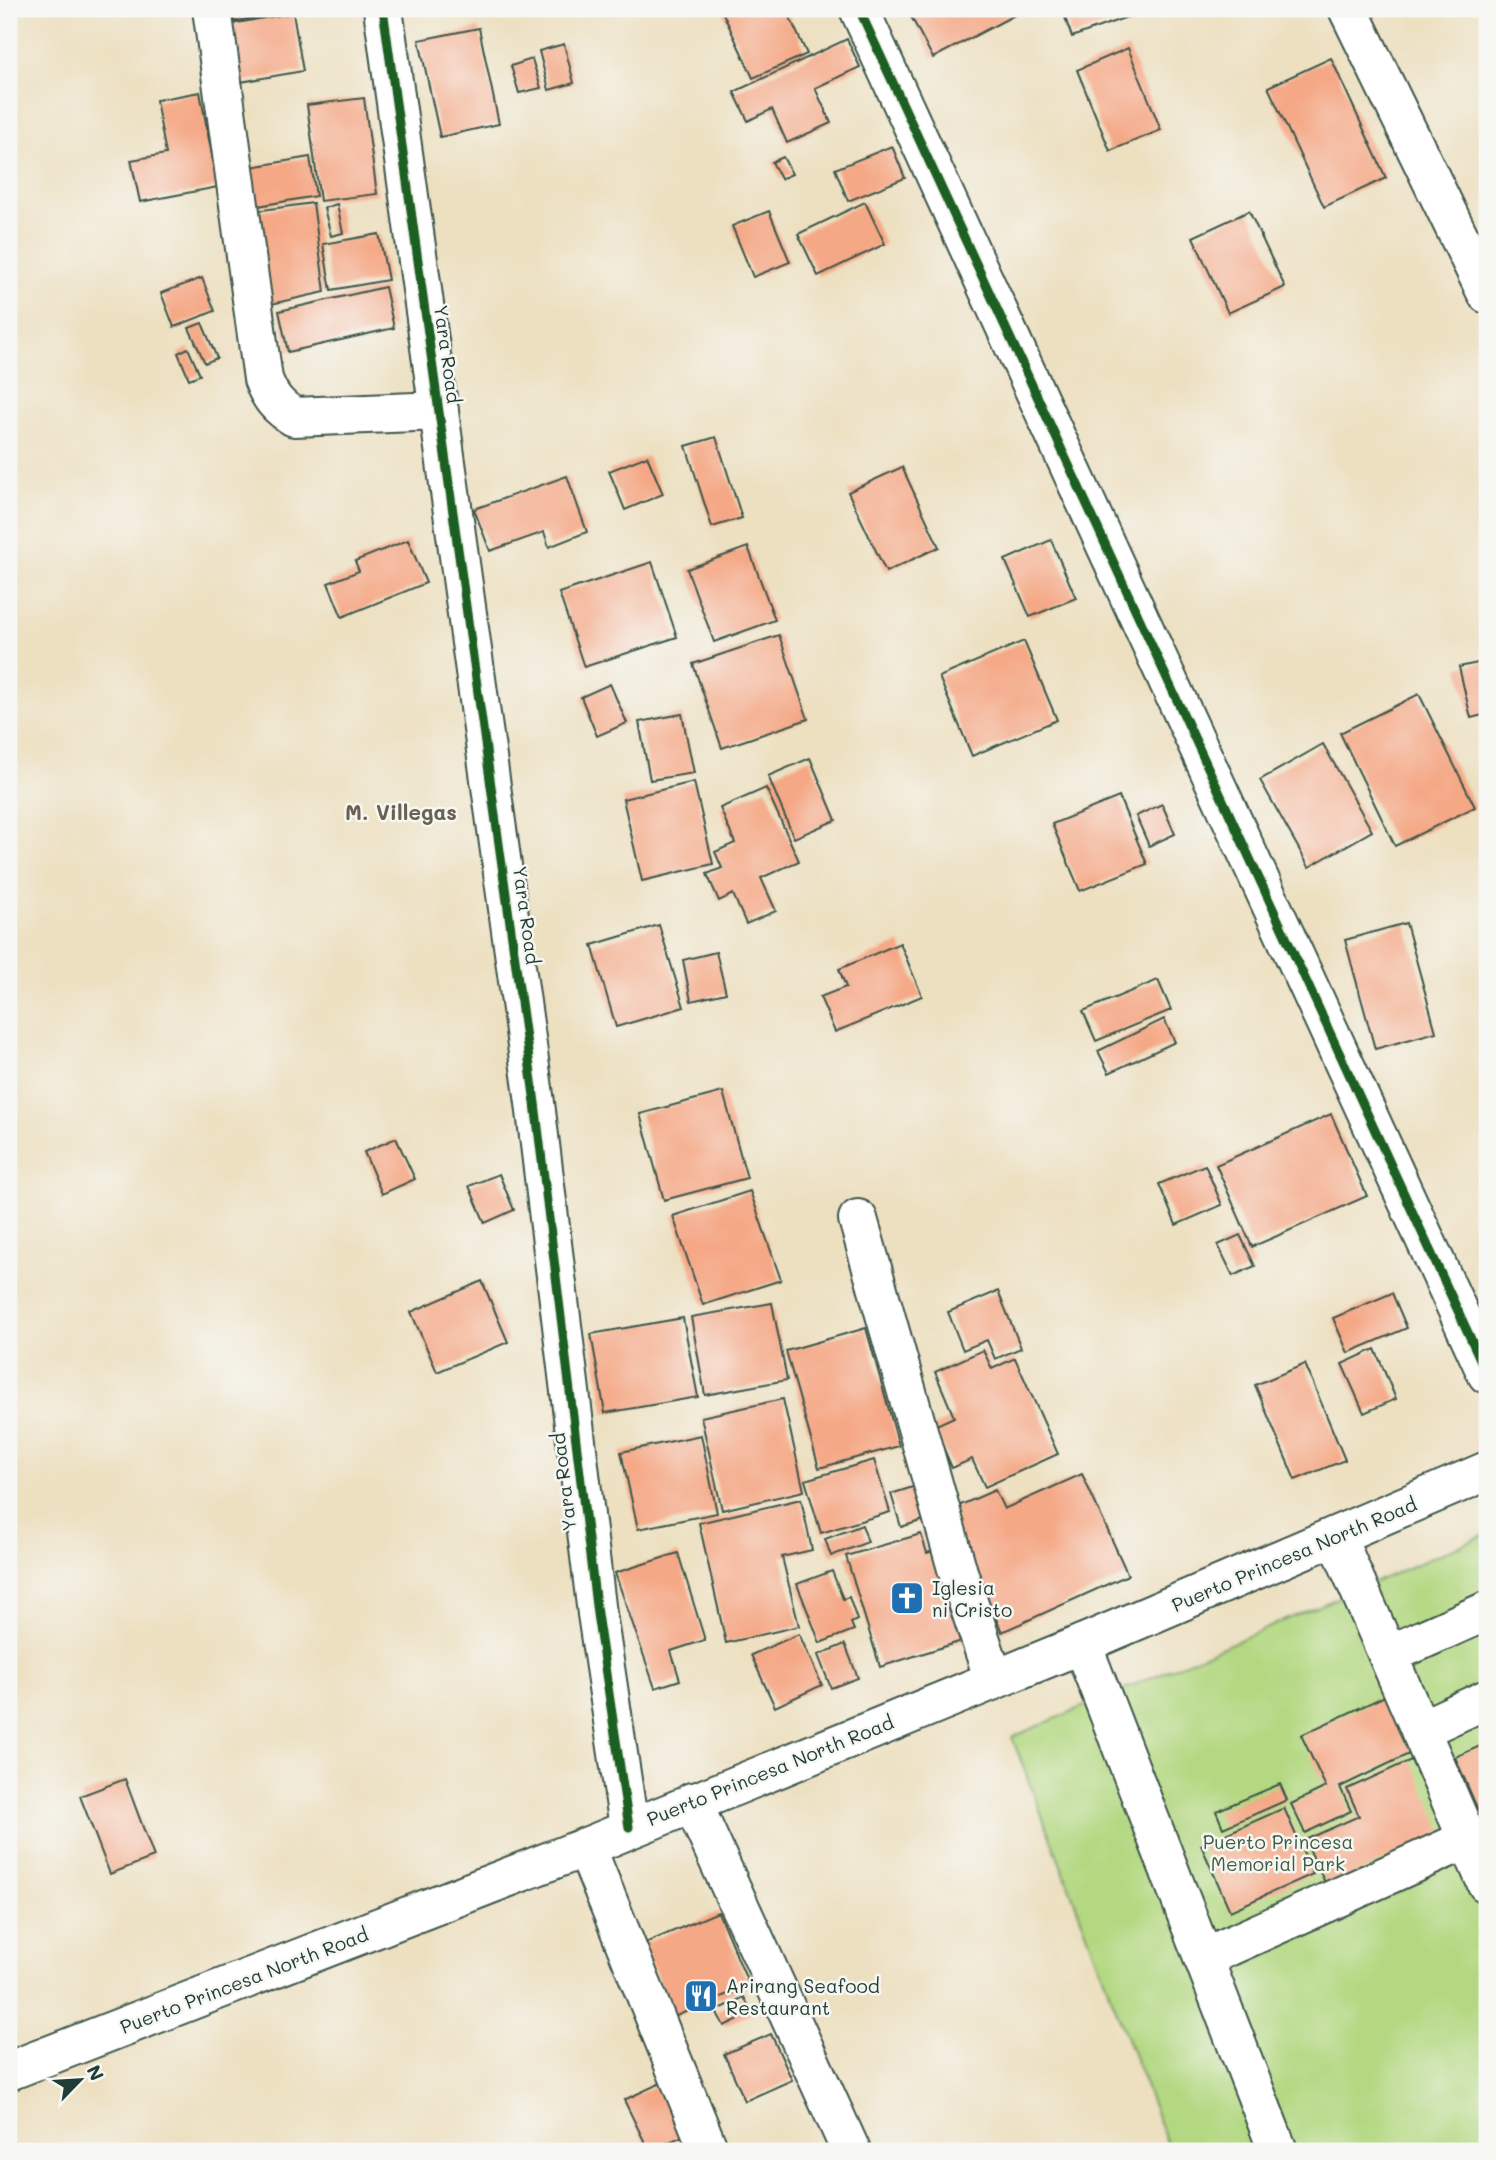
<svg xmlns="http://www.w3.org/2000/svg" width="1496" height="2160" font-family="Mali,sans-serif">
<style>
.green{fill:#b3d881;stroke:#698a5a;stroke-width:2}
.building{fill:#f5a886}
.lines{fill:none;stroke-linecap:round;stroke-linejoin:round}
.minor-casing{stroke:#3e5549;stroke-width:42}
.major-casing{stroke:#3e5549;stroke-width:42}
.minor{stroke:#fff;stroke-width:38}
.major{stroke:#fff;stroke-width:38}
.cycleway-casing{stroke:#f6f6f2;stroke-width:13}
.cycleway{stroke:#1b5e20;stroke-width:9}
.labels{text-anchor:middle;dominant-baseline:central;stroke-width:5;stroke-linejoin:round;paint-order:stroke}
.street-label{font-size:19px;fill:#1f3d34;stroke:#f6f6f2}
.poi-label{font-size:19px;fill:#1f3d34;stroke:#f6f6f2;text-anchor:start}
.park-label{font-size:19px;fill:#3d5c43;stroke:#f6f6f2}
.neighbourhood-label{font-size:21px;font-weight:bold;fill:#6a6251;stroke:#f6f6f2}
</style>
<rect width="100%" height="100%" fill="#f6f6f2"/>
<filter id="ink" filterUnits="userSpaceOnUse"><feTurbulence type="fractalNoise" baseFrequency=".0143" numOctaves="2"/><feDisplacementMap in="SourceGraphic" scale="14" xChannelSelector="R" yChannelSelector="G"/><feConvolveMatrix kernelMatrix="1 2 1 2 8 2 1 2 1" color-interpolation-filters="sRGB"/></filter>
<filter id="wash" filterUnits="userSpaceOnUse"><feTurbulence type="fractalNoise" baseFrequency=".00686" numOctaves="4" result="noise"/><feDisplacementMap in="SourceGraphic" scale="28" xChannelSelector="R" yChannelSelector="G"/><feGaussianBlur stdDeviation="1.57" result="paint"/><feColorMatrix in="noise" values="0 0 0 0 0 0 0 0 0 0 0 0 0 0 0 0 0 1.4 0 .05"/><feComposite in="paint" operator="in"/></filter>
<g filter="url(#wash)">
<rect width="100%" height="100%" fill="#ede0c1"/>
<polygon class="green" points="1487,1534 1487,2151 1170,2151 1012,1737"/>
<g id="blocks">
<g class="building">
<polygon points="229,9 296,9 297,10 232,22"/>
<polygon points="727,9 786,9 807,54 753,78 722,11"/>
<polygon points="907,9 1026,9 933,58"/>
<polygon points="1062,9 1149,9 1072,37"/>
<polygon points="293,13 303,71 235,83 225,25"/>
<polygon points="479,28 499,124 440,137 419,40"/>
<polygon points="847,39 860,67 815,88 831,123 787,143 772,109 748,121 734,92"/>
<polygon points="564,44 574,83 549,90 539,51"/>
<polygon points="1128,48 1161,130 1110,151 1077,70"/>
<polygon points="1331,58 1386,178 1324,207 1268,87"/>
<polygon points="532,59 541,88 519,93 511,66"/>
<polygon points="200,92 218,187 140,202 131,160 166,154 156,100"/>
<polygon points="364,98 377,194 320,201 307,105"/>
<polygon points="892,146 905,178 848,201 835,169"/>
<polygon points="310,157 316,196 258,206 251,167"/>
<polygon points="783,157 792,174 781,179 772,162"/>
<polygon points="865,202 885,244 818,276 798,234"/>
<polygon points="313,203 325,292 271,304 255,211"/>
<polygon points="337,204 343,233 331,236 324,208"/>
<polygon points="769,211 790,262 753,277 732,226"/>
<polygon points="1249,211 1285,287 1228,313 1193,237"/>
<polygon points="379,234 388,280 331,290 323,244"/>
<polygon points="202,278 215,311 174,327 161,293"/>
<polygon points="385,287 394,328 288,352 279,311"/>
<polygon points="202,323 217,358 205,363 189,328"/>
<polygon points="188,348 200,375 189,379 178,353"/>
<polygon points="716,437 742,518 712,527 686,446"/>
<polygon points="647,456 663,494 625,510 609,471"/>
<polygon points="902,467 939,547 886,572 848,492"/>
<polygon points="567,476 587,532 549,547 544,532 490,551 474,509"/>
<polygon points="408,540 426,583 342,617 328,583 359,571 355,561"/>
<polygon points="1051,540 1076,598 1030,617 1005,560"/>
<polygon points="748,547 775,620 714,642 687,569"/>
<polygon points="652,562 677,637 584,667 559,593"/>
<polygon points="779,635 808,719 722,748 693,664"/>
<polygon points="1024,641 1057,720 972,756 939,677"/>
<polygon points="1487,661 1487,714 1471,718 1459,667"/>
<polygon points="610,684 627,723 597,736 581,697"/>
<polygon points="1419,694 1475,807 1395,846 1340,733"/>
<polygon points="682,714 694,773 650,780 639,722"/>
<polygon points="1323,744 1372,831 1309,867 1260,780"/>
<polygon points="810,758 836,820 794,838 768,776"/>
<polygon points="694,782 713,864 642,881 623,799"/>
<polygon points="766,788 799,861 761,878 776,911 746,924 733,894 719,901 707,874 722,868 715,852 735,843 720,808"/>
<polygon points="1119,797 1147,864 1080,891 1052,824"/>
<polygon points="1162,804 1175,834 1149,846 1136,816"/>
<polygon points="1406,923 1436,1032 1375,1049 1345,940"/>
<polygon points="659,925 684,1007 616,1027 592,945"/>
<polygon points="900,943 922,996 835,1032 820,997 846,987 839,969"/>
<polygon points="716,952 726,993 691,1001 683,960"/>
<polygon points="1158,980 1171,1010 1096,1041 1083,1011"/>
<polygon points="1164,1019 1175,1042 1109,1073 1098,1051"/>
<polygon points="723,1092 747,1178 664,1200 640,1114"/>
<polygon points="1331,1114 1367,1196 1252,1247 1216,1165"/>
<polygon points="396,1138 415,1179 382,1194 364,1152"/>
<polygon points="1205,1165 1222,1205 1176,1225 1159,1184"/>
<polygon points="499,1174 514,1210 485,1223 469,1186"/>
<polygon points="750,1191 781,1280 703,1305 673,1216"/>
<polygon points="1240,1235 1255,1266 1233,1276 1218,1245"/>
<polygon points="482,1281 508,1342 437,1372 411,1312"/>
<polygon points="998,1291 1021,1348 995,1359 987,1340 963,1350 948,1312"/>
<polygon points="1392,1293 1407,1328 1348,1353 1333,1318"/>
<polygon points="772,1303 787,1380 705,1395 691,1317"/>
<polygon points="683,1318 698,1397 605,1413 591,1334"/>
<polygon points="866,1328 899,1446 819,1468 786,1351"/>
<polygon points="1375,1349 1396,1399 1364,1413 1342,1364"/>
<polygon points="983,1350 992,1369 1015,1358 1058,1454 985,1487 972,1459 952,1468 934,1426 954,1417 935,1372"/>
<polygon points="1305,1364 1345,1460 1295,1480 1255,1385"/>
<polygon points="783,1399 804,1491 722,1510 701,1417"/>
<polygon points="701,1435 717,1513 638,1529 621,1452"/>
<polygon points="874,1460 890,1512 821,1533 805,1480"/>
<polygon points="1082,1474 1128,1575 1002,1632 947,1511 995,1490 1004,1509"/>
<polygon points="916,1486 927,1519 901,1527 891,1494"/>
<polygon points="801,1499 812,1550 782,1557 799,1626 726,1643 699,1523"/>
<polygon points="862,1525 868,1542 831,1556 825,1539"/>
<polygon points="921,1534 927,1553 939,1549 968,1639 880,1667 846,1556"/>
<polygon points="678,1553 705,1640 671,1651 680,1680 655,1688 615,1573"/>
<polygon points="832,1571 843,1599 849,1597 857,1620 851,1623 854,1630 820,1643 797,1584"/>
<polygon points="799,1634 822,1685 775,1707 751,1655"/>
<polygon points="845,1644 858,1678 831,1688 818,1655"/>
<polygon points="1385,1696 1411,1753 1340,1787 1351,1811 1305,1833 1291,1804 1326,1787 1301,1735"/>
<polygon points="1487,1743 1487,1831 1455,1757"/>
<polygon points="1411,1760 1445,1834 1327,1887 1305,1840 1359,1816 1347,1789"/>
<polygon points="125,1779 154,1857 110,1874 80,1796"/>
<polygon points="1280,1784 1287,1800 1223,1828 1216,1811"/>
<polygon points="1284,1808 1313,1874 1230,1911 1201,1845"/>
<polygon points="718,1912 749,1985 674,2017 643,1944"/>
<polygon points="744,1997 752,2013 724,2026 716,2011"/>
<polygon points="771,2034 792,2080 745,2101 724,2054"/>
<polygon points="667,2080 692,2132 649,2151 624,2100"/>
</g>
</g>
</g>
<g filter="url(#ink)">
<use href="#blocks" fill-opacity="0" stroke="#3e5549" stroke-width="2"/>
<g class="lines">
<g class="minor-casing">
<g id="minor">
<path d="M 212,9 L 263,379 C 270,398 278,407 294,417 L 439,411"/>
<polyline points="383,9 535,1103 597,1614 629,1827"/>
<polyline points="859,9 1487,1374"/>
<polyline points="1348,9 1487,294"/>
<polyline points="858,1219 958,1572 994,1680"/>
<polyline points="1336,1536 1487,1884"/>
<polyline points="1082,1644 1278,2151"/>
<polyline points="1388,1655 1487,1611"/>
<polyline points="1420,1730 1487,1699"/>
<polyline points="692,1802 851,2151"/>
<polyline points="586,1847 709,2151"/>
<polyline points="1203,1958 1468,1839"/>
</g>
</g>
<g class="major-casing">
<polyline id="major" points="9,2071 586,1847 1082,1644 1487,1471"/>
</g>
<use href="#minor" class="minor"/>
<use href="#major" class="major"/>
<g class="cycleway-casing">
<g id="cycleway">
<polyline points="383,9 535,1103 597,1614 629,1827"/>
<polyline points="859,9 1487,1374"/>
</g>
</g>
<use href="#cycleway" class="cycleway"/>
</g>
</g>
<defs>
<g id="church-square" transform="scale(1.75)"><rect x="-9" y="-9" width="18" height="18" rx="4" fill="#1f6fb2" stroke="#f6f6f2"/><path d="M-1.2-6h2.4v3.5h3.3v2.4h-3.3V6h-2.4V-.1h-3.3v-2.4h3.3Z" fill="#fff"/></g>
<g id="restaurant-square" transform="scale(1.75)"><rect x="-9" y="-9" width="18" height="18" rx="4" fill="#1f6fb2" stroke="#f6f6f2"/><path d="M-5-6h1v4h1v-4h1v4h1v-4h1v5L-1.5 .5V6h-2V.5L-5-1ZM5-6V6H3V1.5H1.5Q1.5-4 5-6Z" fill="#fff"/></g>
</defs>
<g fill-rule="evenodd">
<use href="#church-square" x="907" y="1598"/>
<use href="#restaurant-square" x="701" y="1996"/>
</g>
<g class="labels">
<g class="street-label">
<text transform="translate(448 354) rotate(82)">Yara Road</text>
<text transform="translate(527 915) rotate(82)">Yara Road</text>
<text transform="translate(563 1482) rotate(-97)">Yara Road</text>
<text transform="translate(1294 1554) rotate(-23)">Puerto Princesa North Road</text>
<text transform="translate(770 1770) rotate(-22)">Puerto Princesa North Road</text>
<text transform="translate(244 1980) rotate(-21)">Puerto Princesa North Road</text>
</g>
<g class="poi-label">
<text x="932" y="1587">Iglesia<tspan x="932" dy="22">ni Cristo</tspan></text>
<text x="726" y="1985">Arirang Seafood<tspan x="726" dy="22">Restaurant</tspan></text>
</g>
<g class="park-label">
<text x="1278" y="1841">Puerto Princesa<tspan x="1278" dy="22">Memorial Park</tspan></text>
</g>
<g class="neighbourhood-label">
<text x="401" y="811">M. Villegas</text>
</g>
</g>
<rect width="1496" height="2160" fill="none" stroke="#f6f6f2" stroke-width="35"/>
<g transform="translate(80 2080) rotate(65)" stroke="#f6f6f2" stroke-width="5" paint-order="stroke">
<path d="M0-5L12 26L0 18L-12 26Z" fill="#1f3d34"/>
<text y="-10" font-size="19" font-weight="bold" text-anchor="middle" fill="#1f3d34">N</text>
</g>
</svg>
